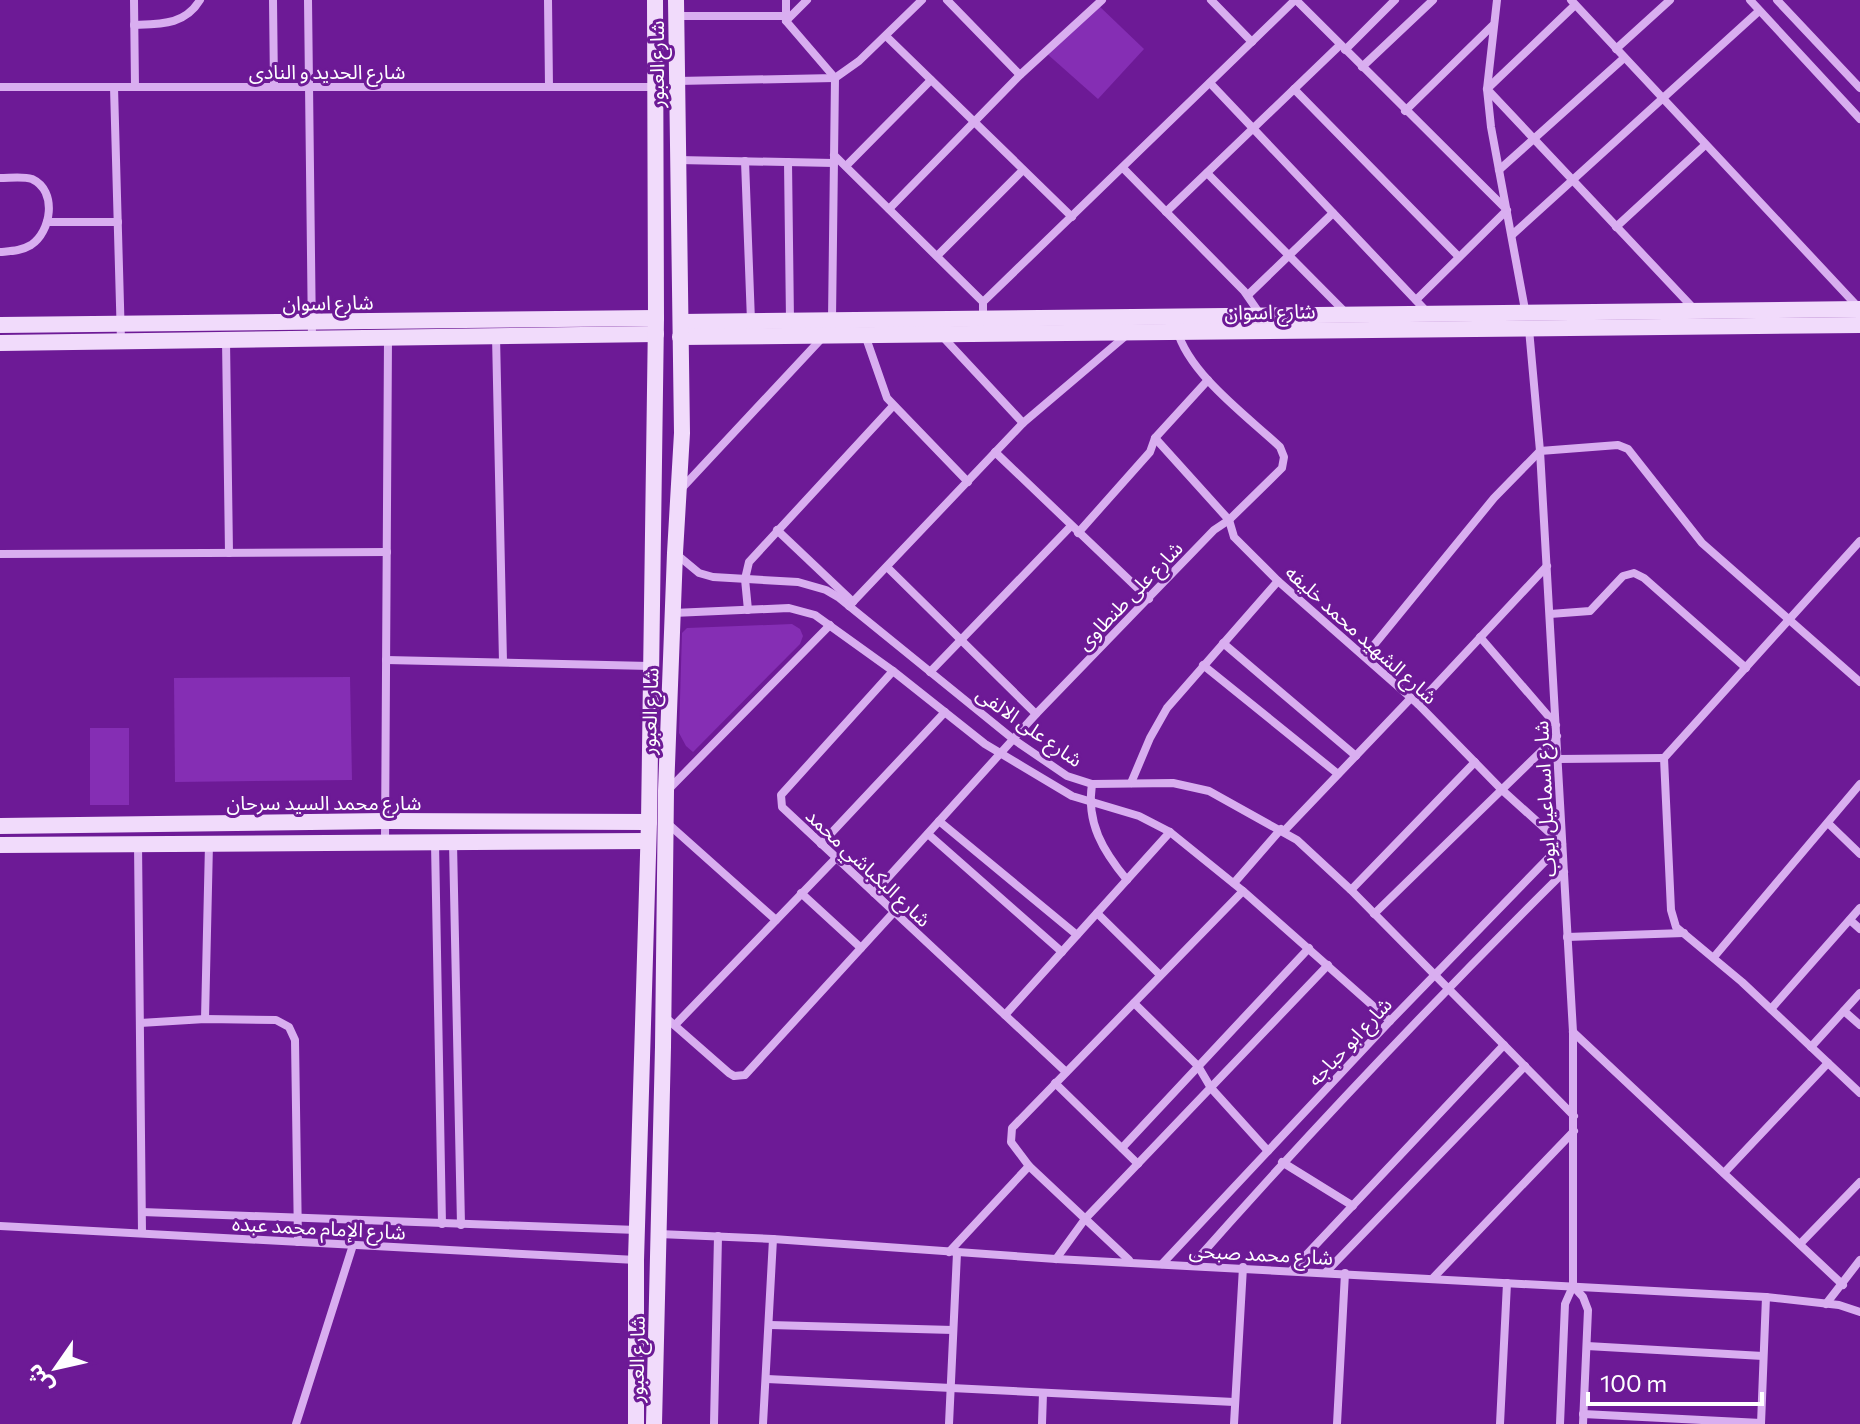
<svg xmlns="http://www.w3.org/2000/svg" width="1860" height="1424" font-family="Commissioner,'Noto Sans Arabic',sans-serif">
<style>
.green{fill:#852eb4}
.lines{fill:none;stroke-linecap:round;stroke-linejoin:round}
.street{stroke:#d9aef0;stroke-width:8}
.secondary{stroke:#f1dbfb;stroke-width:16}
.labels{text-anchor:middle;dominant-baseline:central;stroke-width:6;stroke-linejoin:round;paint-order:stroke}
.street-label{font-size:20px;fill:#fff;stroke:#6d1a96}
</style>
<rect width="100%" height="100%" fill="#6d1a96"/>
<g class="green">
<polygon points="1097,4 1144,49 1098,99 1045,52"/>
<polygon points="792,624 800,629 803,636 800,644 693,752 686,746 679,733 682,633 687,628"/>
<polygon points="350,677 352,780 175,782 174,678"/>
<rect x="90" y="728" width="39" height="77"/>
</g>
<g class="lines">
<g class="street">
<polyline points="134,0 135,87"/>
<polyline points="273,0 274,87"/>
<polyline points="308,0 312,339"/>
<polyline points="548,0 549,87"/>
<polyline points="786,0 786,21 835,78 832,320"/>
<polyline points="947,0 1020,75"/>
<polyline points="1211,0 1252,42"/>
<polyline points="1296,0 1507,210 1416,300"/>
<polyline points="1497,0 1487,89 1491,127 1526,315"/>
<polyline points="1571,0 1859,308"/>
<polyline points="1750,0 1860,119"/>
<polyline points="1777,0 1860,88"/>
<polyline points="1575,5 1487,89 1695,310"/>
<polyline points="677,16 785,16"/>
<polyline points="786,21 807,0"/>
<path d="M 134,25 C 161,24 185,25 200,0"/>
<polyline points="886,36 1072,217"/>
<polyline points="1616,49 1670,0"/>
<polyline points="1345,50 1395,0"/>
<polyline points="1362,67 1433,0"/>
<polyline points="677,81 835,78 859,61 922,0"/>
<polyline points="1210,83 1428,313"/>
<polyline points="0,87 654,87"/>
<polyline points="114,87 121,341"/>
<polyline points="1294,89 1459,257"/>
<polyline points="1405,111 1492,26"/>
<polyline points="834,155 983,302"/>
<polyline points="678,160 834,163"/>
<polyline points="745,161 751,321"/>
<polyline points="788,162 790,321"/>
<polyline points="846,166 931,80"/>
<polyline points="1123,168 1244,291 1260,314"/>
<polyline points="1499,170 1624,58"/>
<polyline points="1207,173 1347,314"/>
<path d="M 0,178 C 10,178 23,176 32,179 C 58,191 51,232 31,245 C 21,251 11,251 0,252"/>
<polyline points="889,209 1020,75 1102,0"/>
<polyline points="1166,212 1340,45"/>
<polyline points="47,222 118,222"/>
<polyline points="1616,227 1704,146"/>
<polyline points="1512,235 1759,11"/>
<polyline points="937,256 1023,170"/>
<polyline points="1248,295 1333,213"/>
<polyline points="983,319 983,302 1295,0"/>
<polyline points="1529,329 1540,451 1573,1032 1573,1286"/>
<polyline points="865,335 887,398 968,482"/>
<polyline points="496,336 503,662"/>
<polyline points="942,336 1023,423"/>
<polyline points="226,340 229,553"/>
<polyline points="1155,438 1229,520 1234,537 1278,581 1418,704 1501,789 1562,844 1390,1021 1162,1264"/>
<polyline points="995,452 1149,599"/>
<polyline points="682,488 823,337"/>
<polyline points="777,530 853,602"/>
<polyline points="1078,533 1150,452 1155,438 1208,380"/>
<polyline points="1860,541 1664,758 1671,910 1676,927 1742,982 1860,1093"/>
<polyline points="675,553 699,573 713,577 798,582 826,590 838,597 1013,739 1067,776 1092,784 1173,783 1209,791 1297,840 1351,890 1574,1116"/>
<polyline points="0,554 387,552"/>
<polyline points="887,567 1036,714"/>
<polyline points="849,606 1023,423 1129,333"/>
<polyline points="748,610 745,579 749,562 893,406"/>
<polyline points="673,613 789,608 815,615 893,671 985,744 1072,796 1139,816 1170,832 1243,891 1390,1021"/>
<polyline points="1550,614 1590,611 1623,576 1634,573 1644,578 1746,668"/>
<polyline points="1480,637 1556,725"/>
<polyline points="1223,643 1356,756"/>
<polyline points="1365,656 1494,498 1540,451 1618,445 1628,449 1702,543 1860,682"/>
<polyline points="386,660 650,666"/>
<polyline points="1203,665 1338,774"/>
<polyline points="893,671 781,795 782,807 1066,1072"/>
<polyline points="930,672 1071,526"/>
<polyline points="1418,704 1547,566"/>
<polyline points="1558,759 1664,758"/>
<polyline points="1131,783 1150,738 1167,708 1278,581"/>
<path d="M 1092,784 C 1086,823 1103,851 1127,880"/>
<polyline points="667,791 830,625"/>
<polyline points="939,821 1077,935"/>
<polyline points="666,822 776,920"/>
<polyline points="1828,823 1860,854"/>
<polyline points="1284,831 1411,698"/>
<polyline points="928,834 1062,952"/>
<polyline points="385,842 388,338"/>
<polyline points="138,843 142,1233"/>
<polyline points="435,843 442,1224"/>
<polyline points="453,843 461,1225"/>
<polyline points="821,844 945,712"/>
<polyline points="1234,883 1281,829"/>
<polyline points="1351,890 1475,762"/>
<polyline points="801,893 861,948"/>
<path d="M 874,893 L 1036,714 L 1214,530 L 1229,520 L 1282,468 L 1284,457 L 1280,447 C 1247,416 1189,374 1177,330"/>
<polyline points="1097,913 1160,975"/>
<polyline points="1374,914 1557,736"/>
<polyline points="1850,920 1860,929"/>
<polyline points="1567,937 1684,933"/>
<polyline points="1714,957 1860,784"/>
<polyline points="1134,1003 1198,1066 1211,1088 1268,1151"/>
<polyline points="1771,1009 1860,908"/>
<polyline points="1844,1011 1860,1025"/>
<polyline points="1005,1015 1170,832"/>
<polyline points="665,1017 729,1073 734,1076 745,1075 894,912"/>
<polyline points="205,1019 209,844"/>
<polyline points="140,1023 205,1019 276,1020 289,1027 295,1040 298,1242"/>
<polyline points="675,1025 836,858"/>
<polyline points="1573,1032 1843,1285"/>
<polyline points="1811,1047 1860,993"/>
<polyline points="1055,1083 1138,1164"/>
<polyline points="1122,1148 1309,948"/>
<polyline points="1282,1162 1353,1206"/>
<polyline points="1724,1173 1828,1063"/>
<polyline points="142,1212 637,1230"/>
<polyline points="0,1226 636,1260"/>
<polyline points="659,1234 773,1239 1056,1259 1766,1297 1839,1305 1860,1312"/>
<polyline points="1800,1244 1860,1182"/>
<polyline points="949,1252 1029,1166"/>
<polyline points="1056,1259 1085,1219 1328,965"/>
<polyline points="1129,1260 1029,1166 1011,1142 1012,1128 1243,891"/>
<path d="M 1192,1265 C 1312,1129 1436,999 1564,872"/>
<polyline points="1292,1270 1504,1045"/>
<polyline points="1326,1272 1525,1066"/>
<polyline points="1433,1278 1574,1131"/>
<polyline points="1574,1287 1583,1297 1588,1310 1583,1424"/>
<polyline points="1826,1304 1860,1260"/>
<polyline points="770,1325 953,1330"/>
<polyline points="1587,1346 1763,1356"/>
<polyline points="767,1379 1234,1402"/>
<polyline points="1583,1414 1761,1423"/>
<polyline points="296,1424 353,1245"/>
<polyline points="714,1424 718,1236"/>
<polyline points="763,1424 773,1239"/>
<polyline points="949,1424 957,1253"/>
<polyline points="1042,1424 1043,1393"/>
<polyline points="1234,1424 1243,1267"/>
<polyline points="1337,1424 1345,1273"/>
<polyline points="1500,1424 1507,1283"/>
<polyline points="1560,1424 1565,1304 1573,1286"/>
<polyline points="1761,1424 1766,1297"/>
</g>
<g class="secondary">
<polyline points="681,322 1860,309"/>
<polyline points="0,325 656,318"/>
<polyline points="680,337 1860,325"/>
<polyline points="0,343 656,334"/>
<polyline points="0,826 385,821 649,822"/>
<polyline points="0,845 648,841"/>
<polyline points="636,1424 636,1260 649,822 656,318 655,0"/>
<polyline points="654,1424 663,1047 666,791 675,553 682,433 676,0"/>
</g>
</g>
<g class="labels">
<g class="street-label">
<text transform="translate(656 64) rotate(-90)">شارع العبور</text>
<text x="327" y="71">شارع الحديد و النادى</text>
<text transform="translate(328 302) rotate(-1)">شارع اسوان</text>
<text transform="translate(1270 311) rotate(-1)">شارع اسوان</text>
<text transform="translate(1129 595) rotate(-46)">شارع على طنطاوى</text>
<text transform="translate(1362 634) rotate(42)">شارع الشهيد محمد خليفه</text>
<text transform="translate(649 711) rotate(-88)">شارع العبور</text>
<text transform="translate(1030 726) rotate(35)">شارع على الالفى</text>
<text transform="translate(1544 799) rotate(-93)">شارع اسماعيل ايوب</text>
<text x="324" y="802">شارع محمد السيد سرحان</text>
<text transform="translate(869 867) rotate(43)">شارع البكباشي محمد</text>
<text transform="translate(1349 1041) rotate(-47)">شارع ابو حباجه</text>
<text transform="translate(319 1227) rotate(3)">شارع الإمام محمد عبده</text>
<text transform="translate(1261 1253) rotate(3)">شارع محمد صبحى</text>
<text transform="translate(636 1359) rotate(-89)">شارع العبور</text>
</g>
</g>
<g transform="translate(56 1368) rotate(236)" stroke="#6d1a96" stroke-width="6" paint-order="stroke">
<path d="M0-6L14 30L0 20L-14 30Z" fill="#ffffff"/>
<text y="-12" font-size="22" font-weight="bold" text-anchor="middle" fill="#ffffff">ش</text>
</g>
<path d="M1588 1392v12h174v-12" fill="none" stroke="#ffffff" stroke-width="4"/>
<text x="1600" y="1392" font-size="24" fill="#ffffff" stroke="#6d1a96" stroke-width="6" paint-order="stroke">100 m</text>
</svg>
